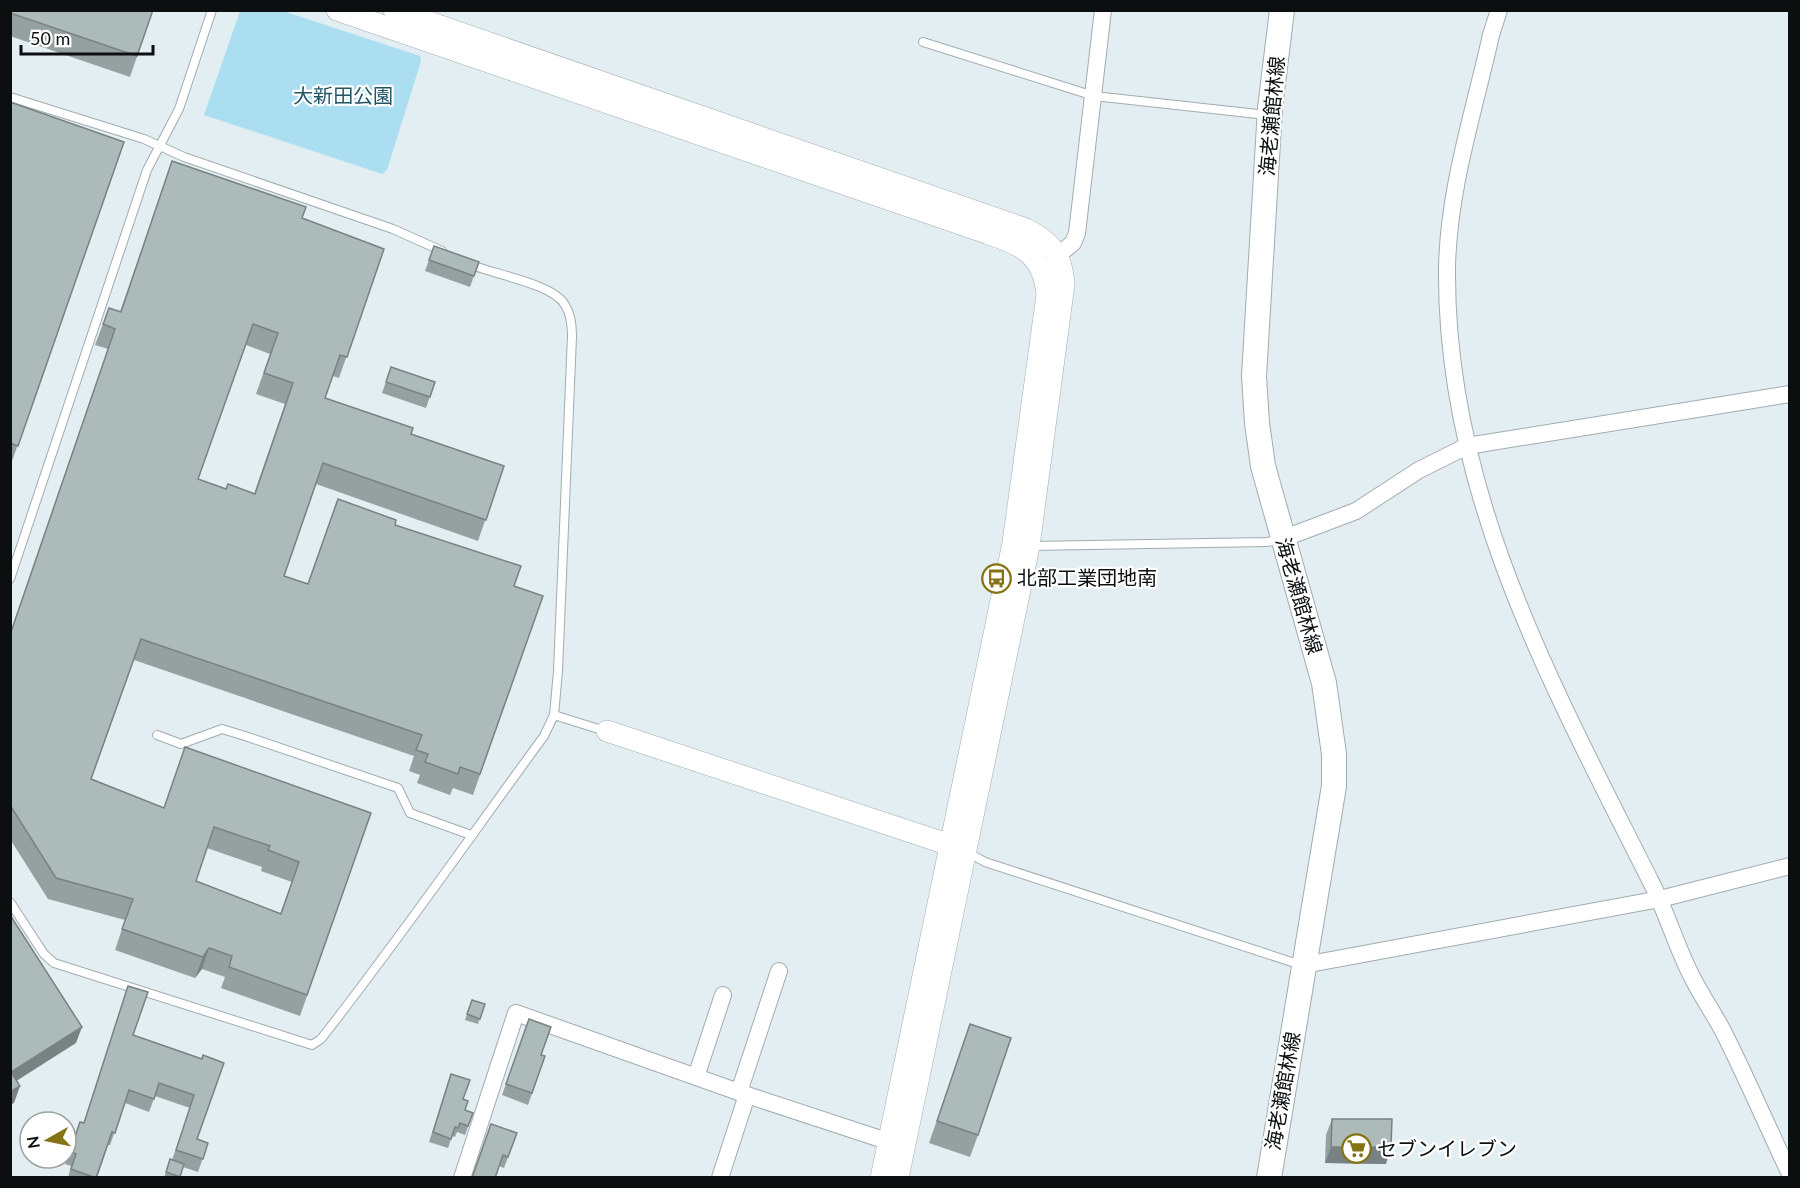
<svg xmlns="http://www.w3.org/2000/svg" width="1800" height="1188" font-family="Lato,'Noto Sans JP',sans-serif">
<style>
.park{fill:#aadef0}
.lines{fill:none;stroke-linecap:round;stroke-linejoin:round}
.service-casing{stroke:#a1acb0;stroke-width:10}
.minor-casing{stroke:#a1acb0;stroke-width:18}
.tertiary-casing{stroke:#a1acb0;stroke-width:22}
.secondary-casing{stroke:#a1acb0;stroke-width:26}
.service{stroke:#fff;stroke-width:8}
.minor{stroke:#fff;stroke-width:16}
.tertiary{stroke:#fff;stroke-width:21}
.secondary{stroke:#fff;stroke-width:24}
.wall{fill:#95a0a0;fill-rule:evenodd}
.shaded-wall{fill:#798282}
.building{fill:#adbaba;stroke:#798282;stroke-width:1.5;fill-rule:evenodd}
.labels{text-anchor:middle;stroke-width:4.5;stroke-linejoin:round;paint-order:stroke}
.park-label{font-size:20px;fill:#225667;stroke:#fff}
.street-label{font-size:20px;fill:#0b0f10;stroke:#fff}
.poi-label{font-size:20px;fill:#0b0f10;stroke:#fff;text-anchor:start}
</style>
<rect width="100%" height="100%" fill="#e2eef2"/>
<polygon class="park" points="240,11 283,11 420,56 421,61 387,170 382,174 204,115"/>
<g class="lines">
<defs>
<g id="service">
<polyline points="923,42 1094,96 1267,115"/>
<polyline points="10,97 144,139 184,157 393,229 442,251"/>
<polyline points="1031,546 1267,542 1282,539"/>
<polyline points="10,579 147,170 179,109 212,10"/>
<polyline points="554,715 605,731"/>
<polyline points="157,735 181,744 222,729 245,736 398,788 410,813 471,835"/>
<polyline points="967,852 985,862 1301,965"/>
<path d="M10,902L44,954L54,963L312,1045L321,1039C398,941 470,837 544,736L554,715L558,671L572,336C572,326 571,314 565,305C553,283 490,274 467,263"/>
</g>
<g id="minor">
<path d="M1499,10L1491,35C1474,112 1448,190 1447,269C1445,493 1553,687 1651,882C1667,913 1676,946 1692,977C1702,997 1715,1015 1725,1035C1748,1081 1768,1128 1790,1174"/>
<polyline points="1058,255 1073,243 1077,233 1103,10"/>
<polyline points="1282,539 1356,511 1419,470 1467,446 1790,394"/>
<polyline points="1304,965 1660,899 1790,866"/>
<polyline points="696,1077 723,995"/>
<polyline points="739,1092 779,971"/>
<polyline points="462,1178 516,1013 747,1095 899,1145"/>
<polyline points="720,1178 747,1095"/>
</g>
<g id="tertiary">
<path d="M337,10L978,230C1016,244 1043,249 1047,295L1013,543L881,1178"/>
<path d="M394,10L1026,229C1052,242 1062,256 1064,284L1029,546L898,1178"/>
<polyline points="607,731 962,849"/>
</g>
<polyline id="secondary" points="1269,1178 1334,786 1334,754 1324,683 1263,466 1257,423 1254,376 1270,108 1282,10"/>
</defs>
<use href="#service" class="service-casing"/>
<use href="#minor" class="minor-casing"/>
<use href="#tertiary" class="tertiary-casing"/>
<use href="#secondary" class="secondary-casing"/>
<use href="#service" class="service"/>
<use href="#minor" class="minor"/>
<use href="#tertiary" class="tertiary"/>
<use href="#secondary" class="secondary"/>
</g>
<g class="wall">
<polygon points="10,10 153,10 130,77 10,36"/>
<polygon points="10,102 124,142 10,467"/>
<path d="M172,161L302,218L384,249L339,378L333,376L325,398L411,434L504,466L478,541L316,484L284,576L308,584L395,525L514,586L543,596L473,795L453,788L450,795L417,783L420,775L409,771L414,756L134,660L91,779L164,808L371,813L300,1016L221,988L225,977L202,969L195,978L115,950L125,920L48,899L10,839V634L108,349L95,345L109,308L120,312ZM246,345L270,354L256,394L285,404L254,494L226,489L198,479ZM207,848L262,867L261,871L292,882L280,914L196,881Z"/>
<polygon points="434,246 479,262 470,287 425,271"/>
<polygon points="391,367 435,382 426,408 382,393"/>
<polygon points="128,986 133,1035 202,1059 197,1139 208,1143 198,1172 183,1167 179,1178 164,1178 170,1159 172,1160 190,1108 155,1096 149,1112 125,1103 110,1145 108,1145 97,1178 68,1178 71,1166 65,1164 80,1122 84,1123"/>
<polygon points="472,1000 485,1004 478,1024 465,1020"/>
<polygon points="529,1019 541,1055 545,1056 528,1105 502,1095"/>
<polygon points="970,1024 978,1135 970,1157 929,1143"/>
<polygon points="448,1083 463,1099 465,1110 473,1113 465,1135 457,1132 455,1137 452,1136 448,1148 429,1142"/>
<polygon points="1332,1119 1386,1164 1325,1163 1326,1135"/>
<polygon points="517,1133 504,1168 499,1166 472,1178"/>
</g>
<g class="shaded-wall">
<polygon points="209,948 202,969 195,978 203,957"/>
<polygon points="82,1027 76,1043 10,1085 11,1072"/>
<polygon points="20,1086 14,1103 10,1105 10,1092"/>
<polygon points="1331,1147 1391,1147 1386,1164 1325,1163"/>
</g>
<g class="building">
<polygon points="10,10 153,10 137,56 10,13"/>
<polygon points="10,102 124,142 18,446 10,443"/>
<path d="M172,161L306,207L302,218L384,249L347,357L340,355L325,398L413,428L411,434L504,466L486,520L323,463L284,576L308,584L338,499L396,520L395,525L521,566L514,586L543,596L480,774L460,767L458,774L425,762L428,754L416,750L422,735L141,639L91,779L164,808L185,747L371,813L307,995L229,967L232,956L209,948L203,957L122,929L133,899L56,878L10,805V635L115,329L103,324L104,322L109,308L121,312ZM253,324L278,333L264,373L293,383L255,494L228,484L226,489L198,479ZM214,827L270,846L268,850L299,862L281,914L196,881Z"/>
<polygon points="434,246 479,262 474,276 429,260"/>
<polygon points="391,367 435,382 430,397 386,382"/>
<polygon points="10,915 82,1027 11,1072 20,1086 10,1092"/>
<polygon points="128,986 148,992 133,1035 202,1059 203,1055 224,1063 197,1139 208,1143 203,1159 176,1150 194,1095 159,1083 154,1099 129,1090 115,1133 112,1132 96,1178 71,1169 76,1154 70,1151 80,1122 84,1123"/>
<polygon points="472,1000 485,1004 480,1019 467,1014"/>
<polygon points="529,1019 551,1027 541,1055 545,1056 532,1093 506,1084"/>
<polygon points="970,1024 1011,1038 978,1135 937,1121"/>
<polygon points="451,1074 470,1080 463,1099 468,1101 465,1110 473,1113 468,1126 460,1123 458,1128 455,1127 451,1139 433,1132"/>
<polygon points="1332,1119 1392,1119 1391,1147 1331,1147"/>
<polygon points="491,1124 517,1133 508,1157 503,1155 495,1178 472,1178"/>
<polygon points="170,1159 184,1164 180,1177 166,1172"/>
</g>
<defs>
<symbol id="bus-ring" viewBox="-11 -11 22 22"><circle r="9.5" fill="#fff" stroke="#857213" stroke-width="1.5"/><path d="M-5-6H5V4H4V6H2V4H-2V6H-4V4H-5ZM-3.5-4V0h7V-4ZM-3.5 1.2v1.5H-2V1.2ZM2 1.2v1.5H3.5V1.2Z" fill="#857213"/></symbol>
<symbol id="supermarket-ring" viewBox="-11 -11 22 22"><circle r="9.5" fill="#fff" stroke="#857213" stroke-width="1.5"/><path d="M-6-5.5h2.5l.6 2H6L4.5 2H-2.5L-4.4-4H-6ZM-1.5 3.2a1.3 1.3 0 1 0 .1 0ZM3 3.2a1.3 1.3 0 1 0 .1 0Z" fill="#857213"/></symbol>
</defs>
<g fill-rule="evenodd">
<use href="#bus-ring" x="980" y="562" width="33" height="33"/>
<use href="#supermarket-ring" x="1340" y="1132" width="33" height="33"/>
</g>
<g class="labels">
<g class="park-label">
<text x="343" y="103">大新田公園</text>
</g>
<g class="street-label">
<text transform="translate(1272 116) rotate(-85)" y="7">海老瀬館林線</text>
<text transform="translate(1299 596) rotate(74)" y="7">海老瀬館林線</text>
<text transform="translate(1283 1091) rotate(-80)" y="7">海老瀬館林線</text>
</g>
<g class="poi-label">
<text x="1017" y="585">北部工業団地南</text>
<text x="1377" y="1156">セブンイレブン</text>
</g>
</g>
<rect width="1800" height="1188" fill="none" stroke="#0b0f10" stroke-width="24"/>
<g transform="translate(48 1140) rotate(261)"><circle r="28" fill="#ffffff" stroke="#9d9f9f" stroke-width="1.5"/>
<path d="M0-4.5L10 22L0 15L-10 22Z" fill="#857213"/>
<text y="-9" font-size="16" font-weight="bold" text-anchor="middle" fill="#0b0f10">N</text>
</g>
<path d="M21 45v9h132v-9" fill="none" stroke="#0b0f10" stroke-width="3"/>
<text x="30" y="45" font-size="18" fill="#0b0f10" stroke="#ffffff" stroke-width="4.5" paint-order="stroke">50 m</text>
</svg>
